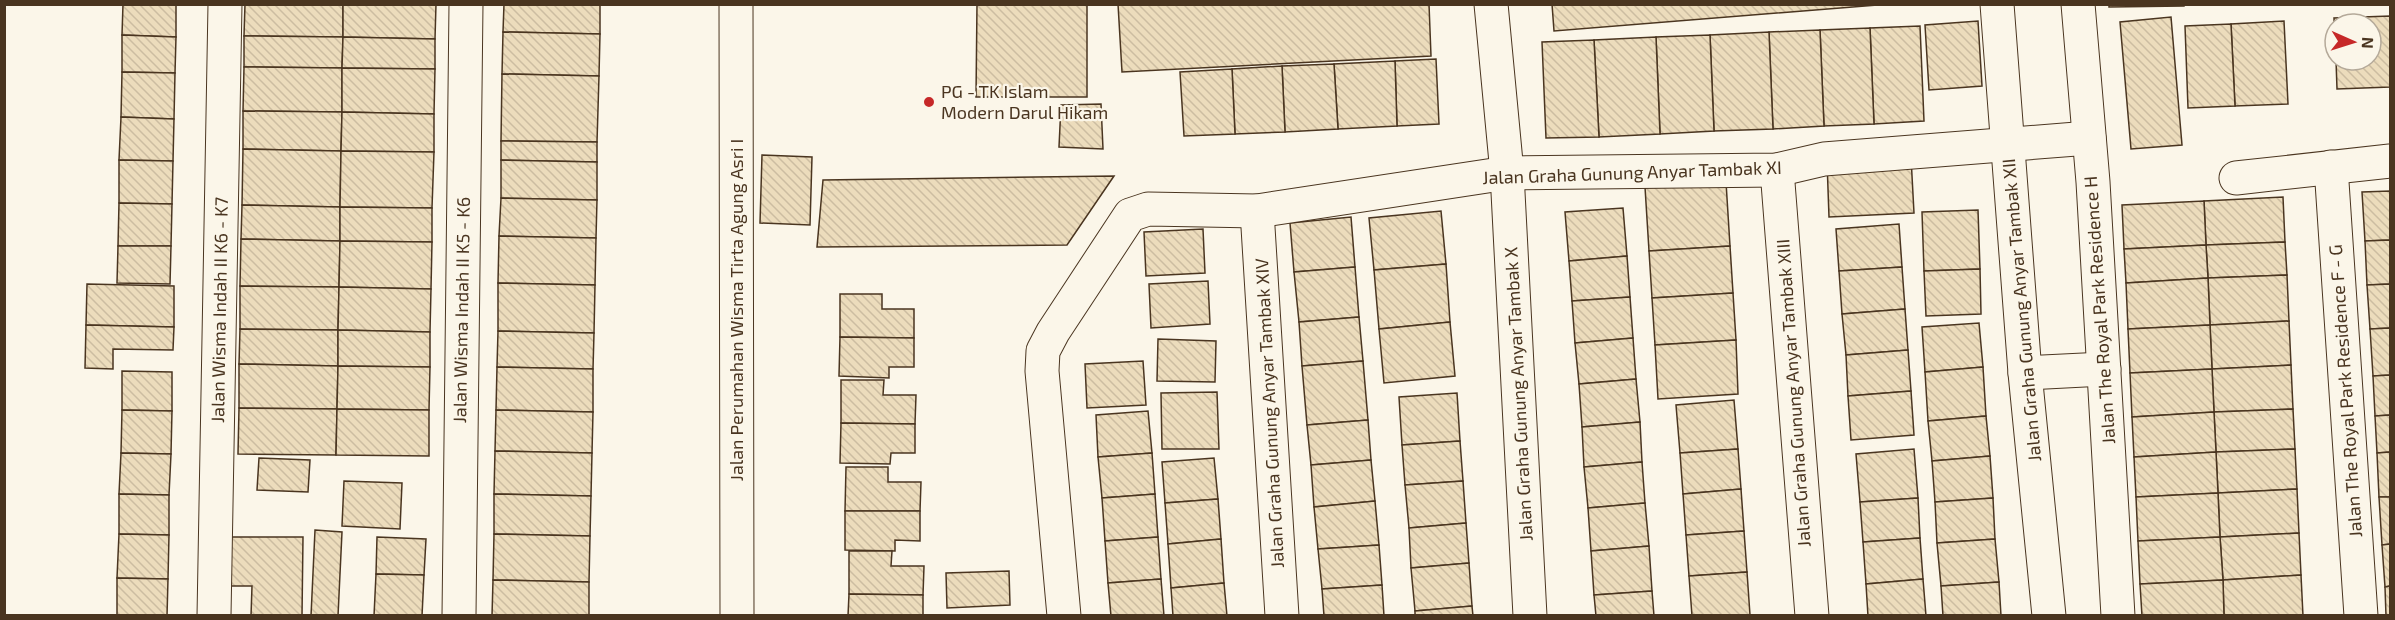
<svg xmlns="http://www.w3.org/2000/svg" width="2395" height="620" font-family="'Exo 2',sans-serif">
<style>
.building{fill:url(#building-back-hatch);stroke:#4a3520;stroke-width:1.5}
.lines{fill:none;stroke-linecap:round;stroke-linejoin:round}
.street-casing{stroke:#4a3520;stroke-width:35}
.street{stroke:#fbf6e9;stroke-width:33}
.poi-dot{fill:#c62828;stroke:#fbf6e9;stroke-width:2}
.labels{text-anchor:middle;stroke-width:4.5;stroke-linejoin:round;paint-order:stroke}
.poi-label{font-size:18px;fill:#4a3520;stroke:#fbf6e9;text-anchor:start}
.street-label{font-size:18px;fill:#4a3520;stroke:#fbf6e9}
</style>
<defs>
<pattern id="building-back-hatch" width="6" height="6" patternUnits="userSpaceOnUse" patternTransform="scale(1.5)"><rect width="6" height="6" fill="#ecdcbc"/><path d="M-1 5l2 2M0 0l6 6M5-1l2 2" fill="none" stroke="#ccbda1"/></pattern>
</defs>
<rect width="100%" height="100%" fill="#fbf6e9"/>
<g class="building">
<polygon points="123,4 176,4 176,37 122,35"/>
<polygon points="245,4 343,4 343,37 244,36"/>
<polygon points="343,4 436,4 435,39 343,37"/>
<polygon points="504,4 600,4 600,34 503,32"/>
<polygon points="977,4 1087,4 1087,97 976,97"/>
<polygon points="1118,4 1429,4 1431,56 1122,72"/>
<polygon points="1552,4 1890,4 1554,31"/>
<polygon points="2109,4 2184,4 2184,6 2109,7"/>
<polygon points="2390,16 2390,87 2337,89 2336,60 2371,60 2371,24 2335,24 2335,47 2334,18"/>
<polygon points="2171,17 2182,145 2131,149 2120,22"/>
<polygon points="1978,21 1982,86 1929,90 1925,25"/>
<polygon points="2284,21 2288,104 2235,106 2231,24"/>
<polygon points="2231,24 2235,106 2188,108 2185,26"/>
<polygon points="1920,26 1924,121 1874,124 1870,28"/>
<polygon points="1870,28 1874,124 1824,126 1820,30"/>
<polygon points="1820,30 1824,126 1773,129 1769,32"/>
<polygon points="503,32 600,34 599,76 502,74"/>
<polygon points="1769,32 1773,129 1714,131 1710,35"/>
<polygon points="122,35 176,37 175,73 122,72"/>
<polygon points="1710,35 1714,131 1660,134 1656,37"/>
<polygon points="244,36 343,37 342,68 244,67"/>
<polygon points="343,37 435,39 435,69 342,68"/>
<polygon points="1656,37 1660,134 1599,137 1594,40"/>
<polygon points="1594,40 1599,137 1546,138 1542,42"/>
<polygon points="1436,59 1439,124 1397,126 1395,61"/>
<polygon points="1395,61 1397,126 1338,129 1334,64"/>
<polygon points="1334,64 1338,129 1285,132 1282,66"/>
<polygon points="1282,66 1285,132 1235,134 1232,69"/>
<polygon points="244,67 342,68 342,112 243,111"/>
<polygon points="342,68 435,69 434,114 342,112"/>
<polygon points="1232,69 1235,134 1184,136 1180,72"/>
<polygon points="122,72 175,73 174,119 121,117"/>
<polygon points="502,74 599,76 597,142 501,141"/>
<polygon points="1101,104 1103,149 1059,147 1061,105"/>
<polygon points="243,111 342,112 341,151 243,149"/>
<polygon points="342,112 434,114 434,152 341,151"/>
<polygon points="121,117 174,119 173,161 119,160"/>
<polygon points="501,141 597,142 597,162 501,160"/>
<polygon points="243,149 341,151 340,207 242,205"/>
<polygon points="341,151 434,152 432,208 340,207"/>
<polygon points="762,155 812,157 810,225 760,223"/>
<polygon points="1911,157 1914,213 1829,217 1827,161"/>
<polygon points="119,160 173,161 172,204 119,203"/>
<polygon points="501,160 597,162 597,200 501,198"/>
<polygon points="1114,176 1067,245 817,247 823,180"/>
<polygon points="1726,182 1730,246 1649,251 1645,187"/>
<polygon points="2390,191 2390,240 2365,241 2362,192"/>
<polygon points="2283,197 2285,242 2206,245 2204,201"/>
<polygon points="501,198 597,200 596,238 499,236"/>
<polygon points="2204,201 2206,245 2124,249 2122,205"/>
<polygon points="119,203 172,204 171,246 118,246"/>
<polygon points="242,205 340,207 340,241 241,239"/>
<polygon points="340,207 432,208 432,242 340,241"/>
<polygon points="1623,208 1627,256 1569,261 1565,212"/>
<polygon points="1978,210 1980,269 1924,271 1922,212"/>
<polygon points="1441,211 1446,264 1374,270 1369,218"/>
<polygon points="1351,217 1355,267 1294,272 1290,223"/>
<polygon points="1899,224 1902,267 1839,271 1836,229"/>
<polygon points="1203,229 1205,273 1146,276 1144,232"/>
<polygon points="499,236 596,238 595,285 498,283"/>
<polygon points="241,239 340,241 339,287 240,286"/>
<polygon points="2390,240 2390,284 2367,285 2365,241"/>
<polygon points="340,241 432,242 431,289 339,287"/>
<polygon points="2285,242 2287,275 2208,278 2206,245"/>
<polygon points="2206,245 2208,278 2126,283 2124,249"/>
<polygon points="118,246 171,246 170,284 117,283"/>
<polygon points="1730,246 1733,293 1652,298 1649,251"/>
<polygon points="1627,256 1630,297 1572,301 1569,261"/>
<polygon points="1446,264 1450,322 1379,329 1374,270"/>
<polygon points="1355,267 1359,317 1299,322 1294,272"/>
<polygon points="1902,267 1905,309 1842,314 1839,271"/>
<polygon points="1980,269 1981,314 1926,316 1924,271"/>
<polygon points="2287,275 2289,321 2210,325 2208,278"/>
<polygon points="2208,278 2210,325 2128,329 2126,283"/>
<polygon points="1208,281 1210,324 1151,328 1149,284"/>
<polygon points="498,283 595,285 594,333 498,331"/>
<polygon points="87,284 174,286 174,327 86,325"/>
<polygon points="2390,284 2390,328 2370,329 2367,285"/>
<polygon points="240,286 339,287 338,330 240,329"/>
<polygon points="339,287 431,289 430,332 338,330"/>
<polygon points="1733,293 1736,340 1655,345 1652,298"/>
<polygon points="840,294 882,294 882,309 914,309 914,338 840,337"/>
<polygon points="1630,297 1633,338 1575,343 1572,301"/>
<polygon points="1905,309 1908,350 1846,355 1842,314"/>
<polygon points="1359,317 1363,361 1302,366 1299,322"/>
<polygon points="2289,321 2291,365 2212,369 2210,325"/>
<polygon points="1450,322 1455,376 1384,383 1379,329"/>
<polygon points="1979,323 1983,367 1925,372 1922,327"/>
<polygon points="86,325 174,327 173,350 113,349 113,369 85,368"/>
<polygon points="2210,325 2212,369 2130,373 2128,329"/>
<polygon points="2390,328 2390,375 2373,376 2370,329"/>
<polygon points="240,329 338,330 338,366 239,364"/>
<polygon points="338,330 430,332 430,367 338,366"/>
<polygon points="498,331 594,333 593,369 497,367"/>
<polygon points="840,337 914,338 914,367 889,367 889,378 839,376"/>
<polygon points="1633,338 1636,379 1579,384 1575,343"/>
<polygon points="1158,339 1216,341 1215,382 1157,381"/>
<polygon points="1736,340 1738,394 1658,399 1655,345"/>
<polygon points="1908,350 1911,391 1848,396 1846,355"/>
<polygon points="1143,361 1146,405 1087,408 1085,364"/>
<polygon points="1363,361 1368,420 1307,425 1302,366"/>
<polygon points="239,364 338,366 337,409 239,408"/>
<polygon points="2291,365 2293,409 2214,412 2212,369"/>
<polygon points="338,366 430,367 429,410 337,409"/>
<polygon points="497,367 593,369 593,412 496,410"/>
<polygon points="1983,367 1986,416 1928,421 1925,372"/>
<polygon points="2212,369 2214,412 2132,417 2130,373"/>
<polygon points="122,371 172,372 172,411 122,410"/>
<polygon points="2390,375 2390,415 2375,416 2373,376"/>
<polygon points="1636,379 1640,422 1582,427 1579,384"/>
<polygon points="841,380 884,380 883,395 916,395 915,424 841,423"/>
<polygon points="1911,391 1914,435 1851,440 1848,396"/>
<polygon points="1217,392 1219,449 1162,449 1161,393"/>
<polygon points="1457,393 1460,441 1402,445 1399,397"/>
<polygon points="1734,400 1738,449 1680,453 1676,405"/>
<polygon points="239,408 337,409 336,455 238,454"/>
<polygon points="337,409 429,410 429,456 336,455"/>
<polygon points="2293,409 2295,449 2216,452 2214,412"/>
<polygon points="122,410 172,411 171,454 121,453"/>
<polygon points="496,410 593,412 592,453 495,451"/>
<polygon points="1148,411 1152,453 1098,457 1096,415"/>
<polygon points="2214,412 2216,452 2134,457 2132,417"/>
<polygon points="2390,415 2390,452 2377,453 2375,416"/>
<polygon points="1986,416 1990,456 1932,461 1928,421"/>
<polygon points="1368,420 1371,460 1311,465 1307,425"/>
<polygon points="1640,422 1642,462 1584,467 1582,427"/>
<polygon points="841,423 915,424 915,453 891,453 890,464 840,463"/>
<polygon points="1460,441 1463,481 1405,485 1402,445"/>
<polygon points="1738,449 1741,489 1683,494 1680,453"/>
<polygon points="1914,449 1918,498 1860,502 1856,454"/>
<polygon points="2295,449 2297,489 2218,493 2216,452"/>
<polygon points="495,451 592,453 591,496 494,494"/>
<polygon points="2216,452 2218,493 2136,497 2134,457"/>
<polygon points="2390,452 2390,497 2379,497 2377,453"/>
<polygon points="121,453 171,454 169,495 119,494"/>
<polygon points="1152,453 1155,494 1102,498 1098,457"/>
<polygon points="1990,456 1993,498 1935,502 1932,461"/>
<polygon points="259,458 310,460 308,492 257,490"/>
<polygon points="1214,458 1218,499 1165,503 1162,462"/>
<polygon points="1371,460 1375,501 1314,507 1311,465"/>
<polygon points="1642,462 1645,503 1588,508 1584,467"/>
<polygon points="846,467 888,467 888,482 921,482 920,511 845,511"/>
<polygon points="344,481 402,483 400,529 342,526"/>
<polygon points="1463,481 1466,523 1409,528 1405,485"/>
<polygon points="1741,489 1744,531 1686,535 1683,494"/>
<polygon points="2297,489 2299,533 2220,537 2218,493"/>
<polygon points="2218,493 2220,537 2138,541 2136,497"/>
<polygon points="119,494 169,495 169,535 119,534"/>
<polygon points="494,494 591,496 590,536 494,534"/>
<polygon points="1155,494 1158,537 1105,541 1102,498"/>
<polygon points="2379,497 2390,497 2390,544 2382,545"/>
<polygon points="1918,498 1920,538 1863,542 1860,502"/>
<polygon points="1993,498 1995,539 1937,543 1935,502"/>
<polygon points="1218,499 1221,539 1168,544 1165,503"/>
<polygon points="1375,501 1379,545 1318,549 1314,507"/>
<polygon points="1645,503 1649,546 1591,551 1588,508"/>
<polygon points="845,511 920,511 920,541 895,540 895,551 845,550"/>
<polygon points="1466,523 1469,563 1411,568 1409,528"/>
<polygon points="315,530 342,532 338,616 311,616"/>
<polygon points="1744,531 1747,572 1689,576 1686,535"/>
<polygon points="2299,533 2301,575 2223,580 2220,537"/>
<polygon points="119,534 169,535 168,579 117,578"/>
<polygon points="494,534 590,536 589,582 493,580"/>
<polygon points="231,537 303,537 302,616 251,616 252,586 230,586"/>
<polygon points="377,537 426,539 424,575 376,574"/>
<polygon points="1158,537 1161,579 1108,583 1105,541"/>
<polygon points="2220,537 2223,580 2140,584 2138,541"/>
<polygon points="1920,538 1923,579 1866,584 1863,542"/>
<polygon points="1221,539 1224,583 1171,588 1168,544"/>
<polygon points="1995,539 1999,582 1941,586 1937,543"/>
<polygon points="2390,544 2390,586 2385,587 2382,545"/>
<polygon points="1379,545 1382,585 1322,589 1318,549"/>
<polygon points="1649,546 1652,591 1594,595 1591,551"/>
<polygon points="849,551 892,551 891,566 924,566 923,595 849,594"/>
<polygon points="1469,563 1472,606 1415,611 1411,568"/>
<polygon points="1009,571 1010,605 947,608 946,573"/>
<polygon points="1747,572 1750,615 1692,616 1689,576"/>
<polygon points="376,574 424,575 422,616 374,616"/>
<polygon points="2301,575 2303,616 2224,616 2223,580"/>
<polygon points="117,578 168,579 167,616 117,616"/>
<polygon points="1161,579 1164,616 1111,616 1108,583"/>
<polygon points="1923,579 1926,616 1868,616 1866,584"/>
<polygon points="493,580 589,582 589,616 492,616"/>
<polygon points="2223,580 2224,616 2142,616 2140,584"/>
<polygon points="1999,582 2001,616 1943,616 1941,586"/>
<polygon points="1224,583 1227,616 1173,616 1171,588"/>
<polygon points="1382,585 1384,616 1324,616 1322,589"/>
<polygon points="2390,586 2390,616 2386,616 2385,587"/>
<polygon points="1652,591 1654,616 1596,616 1594,595"/>
<polygon points="849,594 923,595 923,616 848,616"/>
<polygon points="1472,606 1473,616 1415,616 1415,611"/>
</g>
<g class="lines">
<defs>
<g id="street">
<polyline points="736,4 737,616"/>
<polyline points="1491,4 1507,173 1530,616"/>
<polyline points="1997,4 2025,373 2049,616"/>
<polyline points="2078,4 2093,182 2118,616"/>
<polyline points="2331,167 2361,616"/>
<polyline points="1777,170 1812,616"/>
<polyline points="2236,178 2390,161"/>
<polyline points="1257,211 1282,616"/>
<polyline points="2025,373 2104,369"/>
<polyline points="214,616 225,4"/>
<polyline points="459,616 466,4"/>
<polyline points="1064,616 1042,371 1043,351 1053,332 1130,215 1148,209 1257,211 1507,173 1777,170 1824,159 2089,138"/>
</g>
</defs>
<use href="#street" class="street-casing"/>
<use href="#street" class="street"/>
</g>
<circle class="poi-dot" cx="929" cy="102" r="6"/>
<g class="labels">
<g class="poi-label">
<text x="941" y="98">PG - TK Islam<tspan x="941" dy="21">Modern Darul Hikam</tspan></text>
</g>
<g class="street-label">
<text transform="translate(1632 173) rotate(-2)" y="6">Jalan Graha Gunung Anyar Tambak XI</text>
<text transform="translate(220 310) rotate(-89)" y="6">Jalan Wisma Indah II K6 - K7</text>
<text transform="translate(462 310) rotate(-89)" y="6">Jalan Wisma Indah II K5 - K6</text>
<text transform="translate(737 310) rotate(-90)" y="6">Jalan Perumahan Wisma Tirta Agung Asri I</text>
<text transform="translate(2022 310) rotate(-95)" y="6">Jalan Graha Gunung Anyar Tambak XII</text>
<text transform="translate(2100 310) rotate(-94)" y="6">Jalan The Royal Park Residence H</text>
<text transform="translate(2346 391) rotate(-94)" y="6">Jalan The Royal Park Residence F - G</text>
<text transform="translate(1794 393) rotate(-94)" y="6">Jalan Graha Gunung Anyar Tambak XIII</text>
<text transform="translate(1519 394) rotate(-93)" y="6">Jalan Graha Gunung Anyar Tambak X</text>
<text transform="translate(1270 413) rotate(-93)" y="6">Jalan Graha Gunung Anyar Tambak XIV</text>
</g>
</g>
<rect width="2395" height="620" fill="none" stroke="#4a3520" stroke-width="12"/>
<g transform="translate(2353 42) rotate(93)"><circle r="28" fill="#fbf6e9" stroke="#b4a999" stroke-width="1.5"/>
<path d="M0-4.5L10 22L0 15L-10 22Z" fill="#c62828"/>
<text y="-9" font-size="16" font-weight="bold" text-anchor="middle" fill="#4a3520">N</text>
</g>
</svg>
